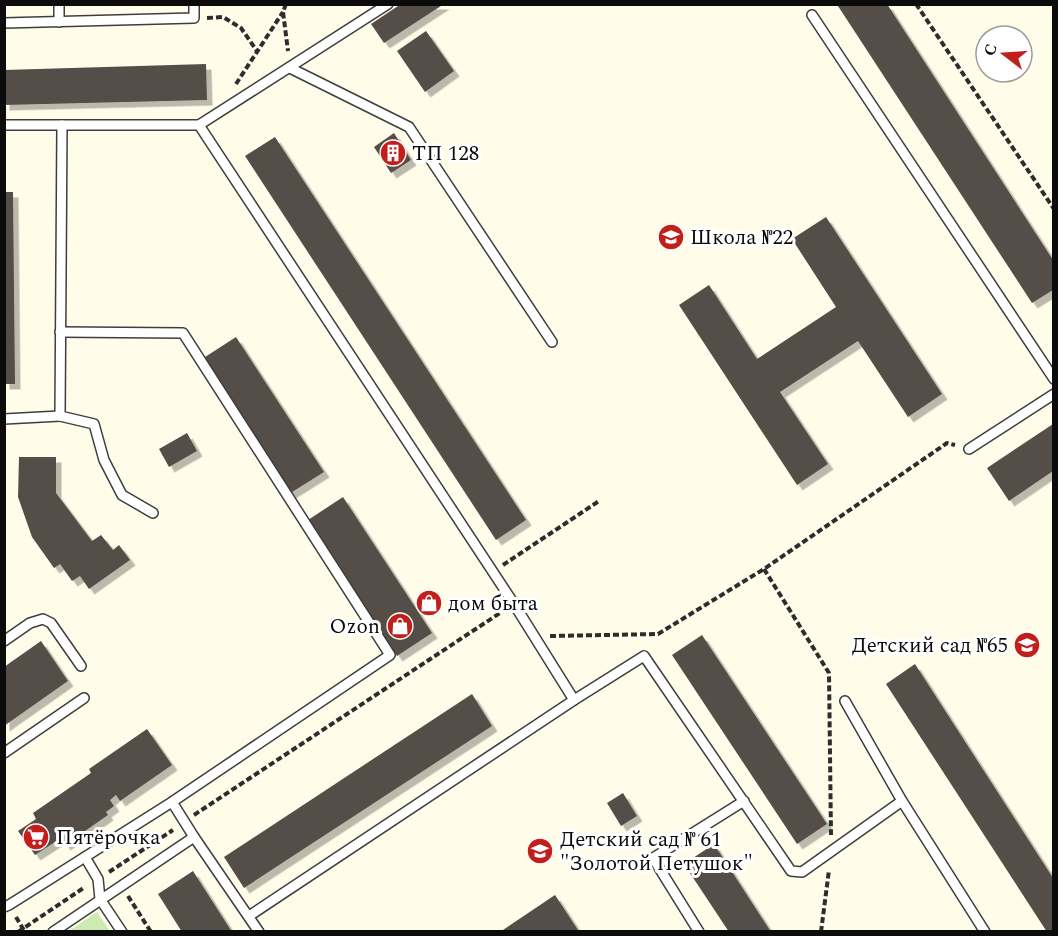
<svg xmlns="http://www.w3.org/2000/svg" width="1058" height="936" font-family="Spectral,serif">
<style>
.green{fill:#ccebb2}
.building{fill:#554d47;filter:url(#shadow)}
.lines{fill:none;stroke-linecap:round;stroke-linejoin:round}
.lane-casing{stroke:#3e3e3e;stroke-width:12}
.path{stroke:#2d2d2d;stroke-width:4;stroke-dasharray:6 3;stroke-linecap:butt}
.lane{stroke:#fff;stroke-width:9}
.labels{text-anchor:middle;stroke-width:6;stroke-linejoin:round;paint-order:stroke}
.poi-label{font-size:21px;fill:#0b0b0b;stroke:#fff;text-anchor:start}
</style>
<defs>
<filter id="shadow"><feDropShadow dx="5.5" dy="5.5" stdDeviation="0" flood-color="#0004"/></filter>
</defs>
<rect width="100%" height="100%" fill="#fffcea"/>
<polygon class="green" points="97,912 110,931 69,931"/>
<g class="building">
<polygon points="401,4 444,4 384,43 371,24"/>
<polygon points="840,4 887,4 1053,260 1053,290 1032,303 838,6"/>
<polygon points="426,31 454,71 425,92 397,51"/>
<polygon points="206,64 207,100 4,105 4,70"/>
<polygon points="394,133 411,160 391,173 374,147"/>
<polygon points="275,137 526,520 496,540 245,156"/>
<polygon points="4,192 13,192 15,384 4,384"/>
<polygon points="826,217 942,394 908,417 858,341 780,392 828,464 797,485 679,305 709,285 757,359 836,307 792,239"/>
<polygon points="236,337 324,472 289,494 202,359"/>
<polygon points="1053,424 1053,471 1009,501 987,468"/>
<polygon points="187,433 197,451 169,467 159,449"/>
<polygon points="19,457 56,457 56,493 92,541 101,535 113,550 119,545 130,560 89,589 80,576 72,581 60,564 54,568 32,537 18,497"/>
<polygon points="343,497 432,633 397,656 308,520"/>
<polygon points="702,635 827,824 797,844 672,655"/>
<polygon points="41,641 68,681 4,726 4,667"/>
<polygon points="915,664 1053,878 1053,932 1047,932 886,684"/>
<polygon points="472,694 492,726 244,888 224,857"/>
<polygon points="147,729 172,765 120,801 116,795 110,800 114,806 106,812 108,815 65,845 61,838 35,855 18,831 36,819 33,813 91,773 89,769"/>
<polygon points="623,793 637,816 621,826 607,803"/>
<polygon points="714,844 771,932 729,932 684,864"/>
<polygon points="193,871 232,932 182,932 158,894"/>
<polygon points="555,895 578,930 576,932 500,932"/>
</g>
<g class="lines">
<defs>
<g id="lane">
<polyline points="59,4 59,22"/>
<polyline points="812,15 1054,379"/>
<polyline points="4,23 194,18 194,4"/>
<polyline points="290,68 409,127 552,342"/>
<polyline points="4,125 199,125 514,604 574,700"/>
<polyline points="62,125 60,416 94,424 104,460 122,495 153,513"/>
<polyline points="199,125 388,4"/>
<polyline points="4,419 60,416"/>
<polyline points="969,449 1054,394"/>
<polyline points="4,641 30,623 43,619 51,623 81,666"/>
<polyline points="845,701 902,801 985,932"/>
<polyline points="4,753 84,698"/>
<polyline points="172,802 194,837 259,932"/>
<polyline points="85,857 98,879 100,899 122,932"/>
<polyline points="4,907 9,905 172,802 390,655 183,333 60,332"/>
<polyline points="249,916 574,700 644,656 791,871 802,872 902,801"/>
<polyline points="53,932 194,837"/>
<polyline points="699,932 653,858 744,801"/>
</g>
</defs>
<use href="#lane" class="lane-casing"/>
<g class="path">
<polyline points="286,4 283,12 288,51"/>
<polyline points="916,4 1054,209"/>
<polyline points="207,18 223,17 241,28 257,51"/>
<polyline points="236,84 283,12"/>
<polyline points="503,565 599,501"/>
<polyline points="764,569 829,673 831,835"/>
<polyline points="550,636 658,634 764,569 947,443 955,445"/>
<polyline points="194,815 503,611"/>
<polyline points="109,872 173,830"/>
<polyline points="128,896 151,932"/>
<polyline points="16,917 25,932"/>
<polyline points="18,932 85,887"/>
<polyline points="821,932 829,870"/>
</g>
<use href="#lane" class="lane"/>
</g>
<defs>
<symbol id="building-disc" viewBox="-11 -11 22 22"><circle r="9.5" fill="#c31e1c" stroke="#fff"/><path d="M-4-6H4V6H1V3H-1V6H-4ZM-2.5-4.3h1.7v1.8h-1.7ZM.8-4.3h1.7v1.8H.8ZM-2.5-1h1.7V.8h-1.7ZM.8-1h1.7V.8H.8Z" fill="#fff"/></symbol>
<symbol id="school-disc" viewBox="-11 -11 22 22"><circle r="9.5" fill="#c31e1c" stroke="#fff"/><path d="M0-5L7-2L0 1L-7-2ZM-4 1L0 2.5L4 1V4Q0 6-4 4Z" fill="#fff"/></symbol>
<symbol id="shop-disc" viewBox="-11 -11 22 22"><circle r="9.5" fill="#c31e1c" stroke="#fff"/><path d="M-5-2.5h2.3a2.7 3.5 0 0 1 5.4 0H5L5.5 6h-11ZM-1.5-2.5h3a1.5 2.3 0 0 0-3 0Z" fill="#fff"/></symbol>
<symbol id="supermarket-disc" viewBox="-11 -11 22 22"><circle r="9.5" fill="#c31e1c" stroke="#fff"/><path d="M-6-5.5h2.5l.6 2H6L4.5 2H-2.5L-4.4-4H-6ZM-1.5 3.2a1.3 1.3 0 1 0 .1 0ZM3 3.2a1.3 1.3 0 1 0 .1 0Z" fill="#fff"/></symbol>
</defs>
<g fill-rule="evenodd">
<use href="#building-disc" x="378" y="138" width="30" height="30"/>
<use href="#school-disc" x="656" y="222" width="30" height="30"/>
<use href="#shop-disc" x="414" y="588" width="30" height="30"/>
<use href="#shop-disc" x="385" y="611" width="30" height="30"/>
<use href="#school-disc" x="1012" y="630" width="30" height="30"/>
<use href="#supermarket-disc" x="21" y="822" width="30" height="30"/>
<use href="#school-disc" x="525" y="836" width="30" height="30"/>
</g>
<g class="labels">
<g class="poi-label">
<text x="412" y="160">ТП 128</text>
<text x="690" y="244">Школа №22</text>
<text x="448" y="610">дом быта</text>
<text x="380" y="633" text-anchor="end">Ozon</text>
<text x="1008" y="652" text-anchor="end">Детский сад №65</text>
<text x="56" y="844">Пятёрочка</text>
<text x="560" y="846">Детский сад № 61<tspan x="560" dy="24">"Золотой Петушок"</tspan></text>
</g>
</g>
<rect width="1058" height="936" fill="none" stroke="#0b0b0b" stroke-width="12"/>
<g transform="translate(1004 54) rotate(287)"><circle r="28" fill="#ffffff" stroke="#9d9d9d" stroke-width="1.5"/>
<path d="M0-4.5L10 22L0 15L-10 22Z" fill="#c31e1c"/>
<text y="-9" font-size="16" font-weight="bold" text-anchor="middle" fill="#0b0b0b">С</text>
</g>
</svg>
